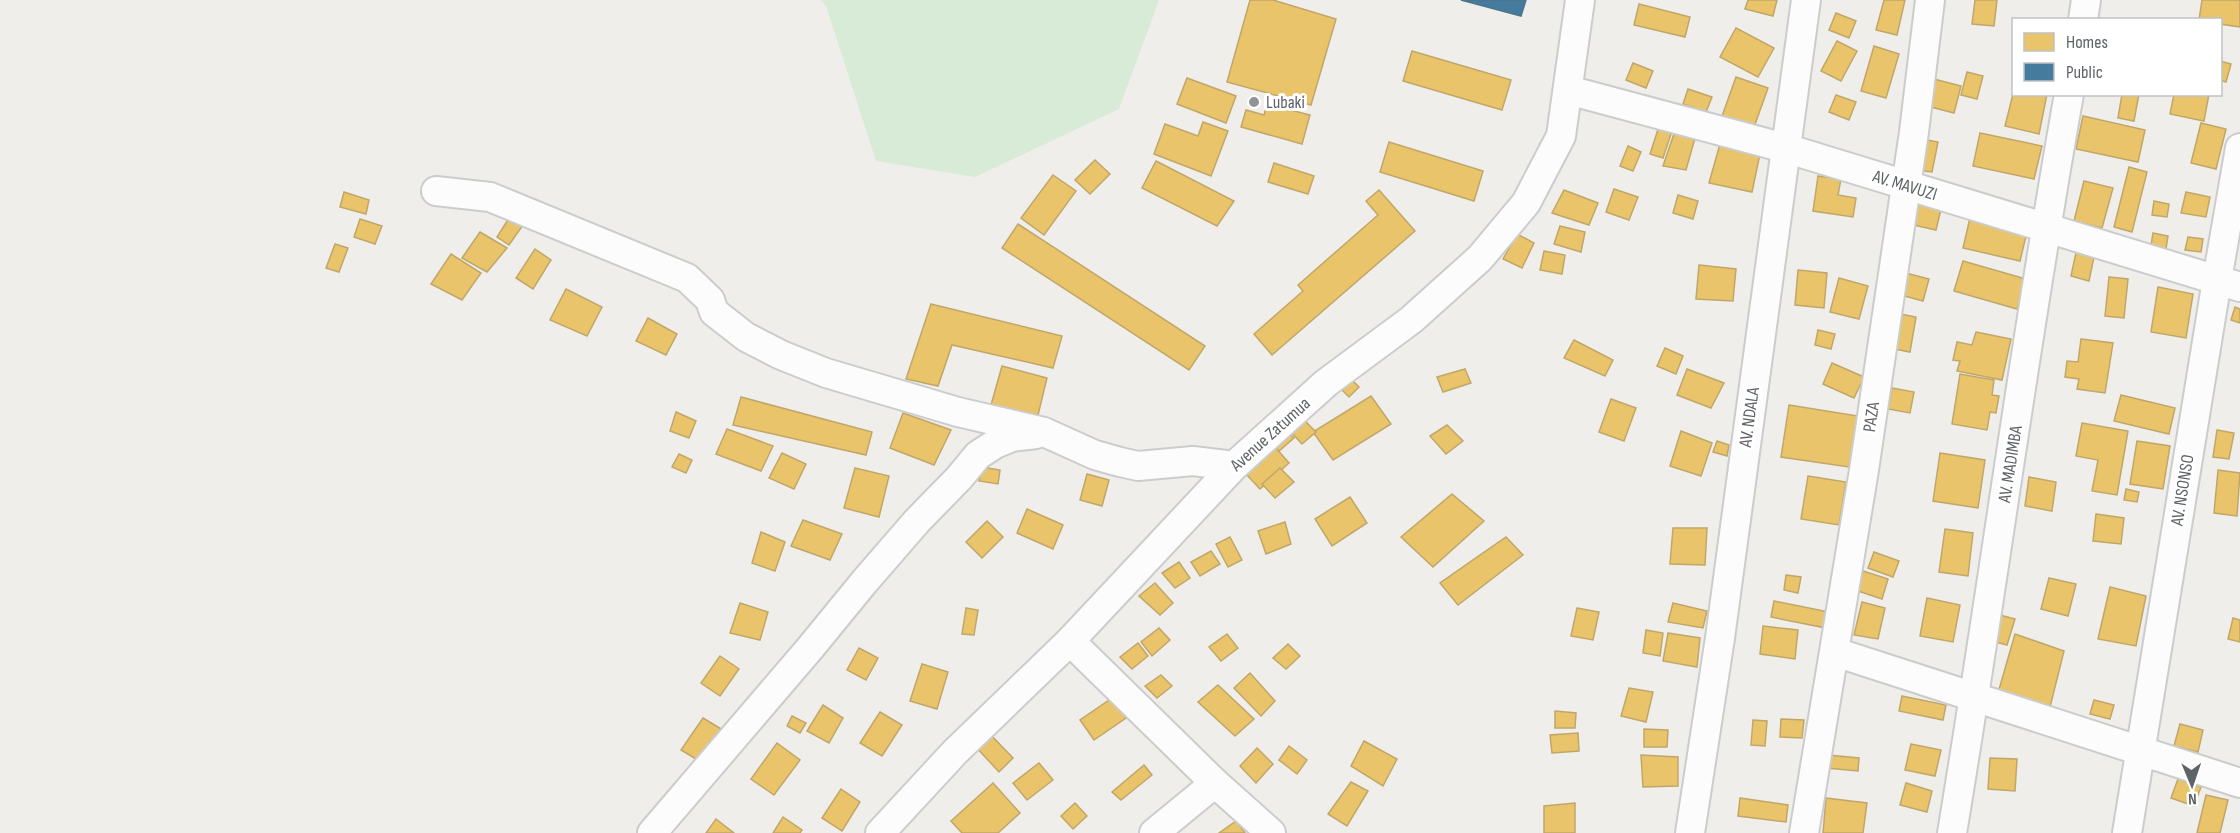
<svg xmlns="http://www.w3.org/2000/svg" width="2240" height="833" font-family="'Sofia Sans Condensed',sans-serif">
<style>
.green{fill:#d8ebd6}
.homes{fill:#e9c46a;stroke:#c0a769;stroke-width:1.5}
.public{fill:#457b9d;stroke:#4d748d;stroke-width:1.5}
.lines{fill:none;stroke-linecap:round;stroke-linejoin:round}
.minor-casing{stroke:#cbcccc;stroke-width:32}
.minor{stroke:#fdfcfc;stroke-width:28}
.poi-dot{fill:#919496;stroke:#fff;stroke-width:2}
.labels{text-anchor:middle;stroke-width:6;stroke-linejoin:round;paint-order:stroke}
.poi-label{font-size:18px;fill:#5f6368;stroke:#fff;text-anchor:start}
.street-label{font-size:18px;fill:#5f6368;stroke:#fff}
</style>
<rect width="100%" height="100%" fill="#efeeea"/>
<polygon class="green" points="821,0 1159,0 1119,109 975,177 876,161 826,6"/>
<g class="homes">
<polygon points="1250,0 1273,0 1336,19 1311,105 1227,82"/>
<polygon points="1748,0 1777,0 1773,16 1745,9"/>
<polygon points="1884,0 1905,0 1897,35 1876,30"/>
<polygon points="1975,0 1997,0 1994,26 1972,24"/>
<polygon points="2202,0 2240,0 2240,27 2220,24 2220,20 2199,20"/>
<polygon points="1639,4 1690,17 1685,37 1634,25"/>
<polygon points="1836,13 1856,21 1849,38 1829,30"/>
<polygon points="1736,28 1774,48 1758,77 1720,57"/>
<polygon points="1837,41 1857,51 1841,81 1821,71"/>
<polygon points="1874,46 1899,54 1886,98 1861,91"/>
<polygon points="1412,51 1511,80 1502,110 1403,81"/>
<polygon points="2220,61 2231,64 2226,82 2220,80"/>
<polygon points="1633,63 1653,71 1646,88 1626,80"/>
<polygon points="1967,72 1983,76 1977,99 1961,95"/>
<polygon points="1736,77 1768,88 1753,130 1721,119"/>
<polygon points="1187,78 1236,96 1226,123 1177,104"/>
<polygon points="1930,78 1961,86 1954,113 1923,105"/>
<polygon points="1688,89 1712,97 1706,112 1683,104"/>
<polygon points="2014,90 2014,94 2047,94 2039,134 2005,126"/>
<polygon points="2122,94 2139,94 2134,121 2118,118"/>
<polygon points="2174,94 2209,94 2204,121 2170,114"/>
<polygon points="1836,95 1856,102 1849,120 1829,112"/>
<polygon points="1267,104 1310,115 1302,144 1241,127 1246,110 1264,115"/>
<polygon points="2083,116 2145,130 2138,162 2076,149"/>
<polygon points="1661,120 1674,125 1663,158 1650,154"/>
<polygon points="1203,122 1228,131 1211,176 1154,154 1165,124 1198,136"/>
<polygon points="2201,123 2226,129 2216,169 2191,163"/>
<polygon points="1677,125 1697,131 1686,170 1663,166"/>
<polygon points="1980,133 2042,146 2034,179 1973,166"/>
<polygon points="1722,137 1761,149 1752,192 1709,183"/>
<polygon points="1922,139 1938,142 1932,172 1916,170"/>
<polygon points="1389,142 1483,171 1474,201 1380,172"/>
<polygon points="1628,146 1641,152 1633,171 1620,166"/>
<polygon points="1095,160 1110,174 1090,194 1075,180"/>
<polygon points="1156,161 1234,201 1217,226 1142,188"/>
<polygon points="1274,163 1314,176 1308,194 1268,182"/>
<polygon points="2129,167 2147,172 2132,232 2114,227"/>
<polygon points="1053,175 1076,191 1044,235 1021,218"/>
<polygon points="1818,176 1841,179 1838,195 1856,198 1853,217 1813,211"/>
<polygon points="2084,181 2113,188 2102,228 2074,221"/>
<polygon points="1614,189 1638,197 1629,220 1606,212"/>
<polygon points="1379,190 1415,231 1272,355 1254,334 1303,291 1298,285 1378,215 1366,201"/>
<polygon points="1564,190 1598,203 1589,225 1552,213"/>
<polygon points="344,192 369,200 366,214 340,207"/>
<polygon points="2186,192 2210,197 2206,217 2181,213"/>
<polygon points="1678,195 1698,201 1693,219 1673,213"/>
<polygon points="2154,201 2169,204 2167,217 2152,215"/>
<polygon points="1914,202 1941,209 1936,230 1909,224"/>
<polygon points="509,218 523,225 509,245 497,237"/>
<polygon points="1970,218 2027,232 2020,261 1963,248"/>
<polygon points="360,219 382,226 375,244 354,237"/>
<polygon points="1018,224 1205,346 1189,370 1002,248"/>
<polygon points="1560,226 1585,232 1581,252 1554,244"/>
<polygon points="480,232 507,248 487,272 462,258"/>
<polygon points="2153,233 2168,236 2166,249 2151,246"/>
<polygon points="1517,234 1534,243 1522,268 1503,259"/>
<polygon points="2188,237 2203,239 2201,252 2185,250"/>
<polygon points="335,244 348,248 339,272 326,268"/>
<polygon points="2077,248 2095,252 2089,281 2071,276"/>
<polygon points="535,249 551,260 533,289 516,278"/>
<polygon points="1544,251 1565,255 1562,274 1540,270"/>
<polygon points="451,254 481,273 462,300 431,284"/>
<polygon points="1963,261 2026,279 2017,309 1954,291"/>
<polygon points="1699,265 1736,269 1733,301 1696,299"/>
<polygon points="1798,270 1827,273 1824,308 1795,305"/>
<polygon points="1902,272 1929,279 1923,301 1897,294"/>
<polygon points="2109,277 2128,279 2124,318 2105,316"/>
<polygon points="1839,278 1868,286 1859,319 1830,312"/>
<polygon points="2158,287 2193,294 2186,338 2151,332"/>
<polygon points="566,289 602,307 587,336 550,320"/>
<polygon points="931,304 1062,336 1053,368 952,345 938,386 906,379"/>
<polygon points="2235,307 2240,309 2240,323 2231,320"/>
<polygon points="1895,313 1916,317 1910,352 1889,348"/>
<polygon points="648,318 677,334 666,355 636,341"/>
<polygon points="1818,330 1835,334 1831,349 1815,345"/>
<polygon points="1976,332 2011,339 2002,380 1957,371 1960,361 1953,360 1957,342 1972,345"/>
<polygon points="2081,339 2113,343 2105,393 2077,389 2079,379 2065,377 2067,361 2078,362"/>
<polygon points="1574,340 1613,360 1605,376 1564,358"/>
<polygon points="1665,348 1683,356 1676,374 1657,366"/>
<polygon points="1832,363 1864,377 1854,398 1823,384"/>
<polygon points="1002,366 1047,378 1038,415 991,405"/>
<polygon points="1465,369 1471,383 1443,392 1437,377"/>
<polygon points="1687,369 1724,383 1711,408 1677,395"/>
<polygon points="1960,374 1994,380 1992,395 1999,396 1996,413 1990,412 1987,430 1952,424"/>
<polygon points="1347,375 1359,387 1349,397 1337,385"/>
<polygon points="1892,388 1914,392 1910,413 1888,409"/>
<polygon points="2121,395 2175,408 2169,434 2114,421"/>
<polygon points="1371,396 1391,424 1333,460 1313,432"/>
<polygon points="741,397 872,432 866,455 733,425"/>
<polygon points="1611,399 1636,408 1624,441 1599,432"/>
<polygon points="1789,405 1858,416 1849,467 1781,457"/>
<polygon points="676,412 696,421 689,438 670,431"/>
<polygon points="903,413 951,430 934,465 890,448"/>
<polygon points="1305,421 1316,432 1302,444 1291,432"/>
<polygon points="2082,423 2128,431 2117,495 2092,491 2098,460 2076,456"/>
<polygon points="1447,425 1463,441 1446,454 1430,436"/>
<polygon points="727,429 773,446 761,471 716,454"/>
<polygon points="1284,429 1294,438 1278,452 1269,442"/>
<polygon points="2217,430 2234,433 2229,459 2213,457"/>
<polygon points="1681,431 1712,443 1701,476 1670,466"/>
<polygon points="1717,441 1729,445 1727,456 1713,452"/>
<polygon points="2137,441 2170,446 2163,489 2130,484"/>
<polygon points="1275,447 1289,463 1260,489 1246,474"/>
<polygon points="782,453 806,464 794,489 769,478"/>
<polygon points="1940,453 1985,460 1978,508 1933,501"/>
<polygon points="679,454 692,460 686,473 672,467"/>
<polygon points="982,467 1000,470 998,484 979,481"/>
<polygon points="855,468 889,476 879,517 844,508"/>
<polygon points="1280,468 1294,482 1275,498 1262,484"/>
<polygon points="2218,470 2240,473 2237,516 2214,513"/>
<polygon points="1087,474 1109,480 1102,506 1080,500"/>
<polygon points="1808,476 1846,482 1839,525 1801,519"/>
<polygon points="2029,477 2056,482 2052,511 2025,506"/>
<polygon points="2126,489 2139,492 2137,502 2124,500"/>
<polygon points="1452,494 1484,521 1433,567 1401,537"/>
<polygon points="1350,497 1367,523 1332,546 1315,519"/>
<polygon points="1027,509 1063,525 1053,549 1017,533"/>
<polygon points="2096,514 2124,518 2121,544 2093,541"/>
<polygon points="803,520 842,534 830,560 791,546"/>
<polygon points="987,521 1003,537 982,558 966,542"/>
<polygon points="1285,522 1291,544 1266,554 1258,531"/>
<polygon points="1673,528 1707,528 1705,565 1670,564"/>
<polygon points="1945,529 1973,533 1968,576 1939,572"/>
<polygon points="761,532 785,542 775,571 752,563"/>
<polygon points="1230,537 1242,560 1228,567 1216,544"/>
<polygon points="1506,537 1523,555 1458,605 1440,583"/>
<polygon points="1211,551 1220,564 1200,576 1191,562"/>
<polygon points="1874,552 1899,561 1893,577 1868,568"/>
<polygon points="1179,562 1190,578 1175,588 1162,573"/>
<polygon points="1863,571 1888,579 1882,599 1858,591"/>
<polygon points="1786,575 1801,577 1798,593 1784,590"/>
<polygon points="2049,578 2076,584 2068,616 2041,609"/>
<polygon points="1155,583 1173,603 1160,615 1139,596"/>
<polygon points="2110,587 2146,596 2136,646 2098,639"/>
<polygon points="1927,598 1960,605 1953,642 1920,636"/>
<polygon points="1774,601 1829,612 1826,628 1771,617"/>
<polygon points="1862,602 1885,608 1878,639 1854,635"/>
<polygon points="740,603 768,612 760,640 730,633"/>
<polygon points="1673,603 1707,611 1703,628 1668,622"/>
<polygon points="966,608 978,610 974,635 962,634"/>
<polygon points="1577,608 1599,612 1593,640 1571,636"/>
<polygon points="2000,615 2015,619 2007,645 1992,641"/>
<polygon points="2233,618 2240,620 2240,642 2228,639"/>
<polygon points="1763,626 1798,630 1795,659 1760,654"/>
<polygon points="1159,628 1170,640 1152,656 1141,642"/>
<polygon points="1646,630 1663,633 1660,656 1643,653"/>
<polygon points="1668,633 1700,638 1697,667 1663,661"/>
<polygon points="1227,634 1238,648 1221,661 1209,647"/>
<polygon points="2015,634 2064,651 2050,707 1998,693"/>
<polygon points="1138,643 1148,656 1132,669 1120,657"/>
<polygon points="1288,644 1300,656 1286,669 1273,658"/>
<polygon points="859,648 878,658 866,680 847,670"/>
<polygon points="720,656 739,669 720,696 701,683"/>
<polygon points="922,664 948,672 937,709 910,701"/>
<polygon points="1250,673 1275,701 1261,716 1234,688"/>
<polygon points="1161,675 1172,686 1157,698 1145,686"/>
<polygon points="1218,685 1254,719 1235,736 1198,702"/>
<polygon points="1629,688 1653,692 1646,722 1621,716"/>
<polygon points="1902,696 1946,705 1943,720 1899,711"/>
<polygon points="1112,698 1126,718 1094,740 1080,720"/>
<polygon points="2094,700 2114,705 2110,719 2090,714"/>
<polygon points="823,705 843,718 829,743 807,731"/>
<polygon points="1555,711 1576,713 1575,728 1555,728"/>
<polygon points="880,712 902,725 882,756 860,743"/>
<polygon points="792,716 806,723 800,733 787,726"/>
<polygon points="703,718 723,730 701,762 681,750"/>
<polygon points="1781,719 1804,720 1802,738 1780,737"/>
<polygon points="1753,720 1767,721 1765,746 1751,745"/>
<polygon points="2180,724 2203,730 2198,752 2174,746"/>
<polygon points="1644,729 1668,730 1667,747 1644,747"/>
<polygon points="989,733 1013,758 999,772 975,746"/>
<polygon points="1578,733 1579,751 1552,753 1550,735"/>
<polygon points="1364,741 1397,759 1383,786 1351,766"/>
<polygon points="777,743 800,760 774,795 751,779"/>
<polygon points="1911,744 1941,750 1935,776 1905,770"/>
<polygon points="1289,746 1307,760 1297,774 1279,760"/>
<polygon points="1257,748 1273,764 1256,783 1240,766"/>
<polygon points="1641,755 1678,757 1678,786 1643,787"/>
<polygon points="1828,755 1859,758 1858,771 1826,768"/>
<polygon points="1990,758 2017,759 2015,791 1988,789"/>
<polygon points="1039,763 1053,780 1027,800 1013,783"/>
<polygon points="1144,765 1152,775 1121,800 1112,792"/>
<polygon points="2178,779 2201,787 2194,806 2171,798"/>
<polygon points="1351,782 1368,791 1347,826 1328,814"/>
<polygon points="993,783 1020,813 998,833 962,833 951,821"/>
<polygon points="1906,783 1932,791 1927,812 1900,805"/>
<polygon points="841,789 860,802 842,831 822,818"/>
<polygon points="2206,795 2228,800 2220,833 2197,833"/>
<polygon points="1740,798 1788,805 1786,822 1738,816"/>
<polygon points="1826,798 1867,803 1863,833 1823,833"/>
<polygon points="1075,803 1087,816 1073,829 1061,816"/>
<polygon points="1575,803 1575,833 1544,833 1544,806"/>
<polygon points="783,817 802,830 800,833 773,833"/>
<polygon points="716,819 734,833 706,833"/>
<polygon points="1236,821 1245,833 1219,833"/>
</g>
<polygon class="public" points="1461,0 1526,0 1521,16"/>
<g class="lines">
<defs>
<g id="minor">
<polyline points="2083,20 2086,0"/>
<polyline points="1568,90 1785,148 2240,287"/>
<polyline points="436,191 490,197 687,278 710,300 714,312 746,337 781,355 826,373 958,412 1044,432 1095,455 1120,462 1138,466 1193,461 1234,466"/>
<polyline points="1070,641 1215,783 1271,833"/>
<polyline points="1835,652 2240,783"/>
<polyline points="652,833 811,647 865,581 917,521 959,478 978,455 995,444 1012,437 1036,434"/>
<polyline points="880,833 955,752 1070,641 1234,466 1326,383 1411,320 1480,258 1526,203 1561,136 1580,0"/>
<polyline points="1154,833 1215,783"/>
<polyline points="1690,833 1720,638 1806,0"/>
<polyline points="1804,833 1864,470 1914,132 1930,0"/>
<path d="M1952,833C1993,587 2025,340 2069,94"/>
<polyline points="2127,833 2217,280 2240,148"/>
</g>
</defs>
<use href="#minor" class="minor-casing"/>
<use href="#minor" class="minor"/>
</g>
<circle class="poi-dot" cx="1254" cy="102" r="6"/>
<g class="labels">
<g class="poi-label">
<text x="1266" y="108">Lubaki</text>
</g>
<g class="street-label">
<text transform="translate(1905 185) rotate(17)" y="6">AV. MAVUZI</text>
<text transform="translate(1749 417) rotate(-82)" y="6">AV. NDALA</text>
<text transform="translate(1871 417) rotate(-82)" y="6">PAZA</text>
<text transform="translate(1270 434) rotate(-42)" y="6">Avenue Zatumua</text>
<text transform="translate(2010 464) rotate(-81)" y="6">AV. MADIMBA</text>
<text transform="translate(2182 490) rotate(-81)" y="6">AV. NSONSO</text>
</g>
</g>
<rect x="2012" y="18" width="210" height="78" fill="#ffffff" stroke="#bfc1c3" stroke-width="1.5"/>
<rect x="2024" y="33" width="30" height="18" fill="#e9c46a" stroke="#bfc1c3" stroke-width="1.5"/>
<text x="2066" y="48" font-size="18" fill="#5f6368">Homes</text>
<rect x="2024" y="63" width="30" height="18" fill="#457b9d" stroke="#bfc1c3" stroke-width="1.5"/>
<text x="2066" y="78" font-size="18" fill="#5f6368">Public</text>
<g transform="translate(2192 785) rotate(178)" stroke="#ffffff" stroke-width="4.5" paint-order="stroke">
<path d="M0-4.5L10 22L0 15L-10 22Z" fill="#5f6368"/>
<text y="-9" font-size="16" font-weight="bold" text-anchor="middle" fill="#5f6368">N</text>
</g>
</svg>
